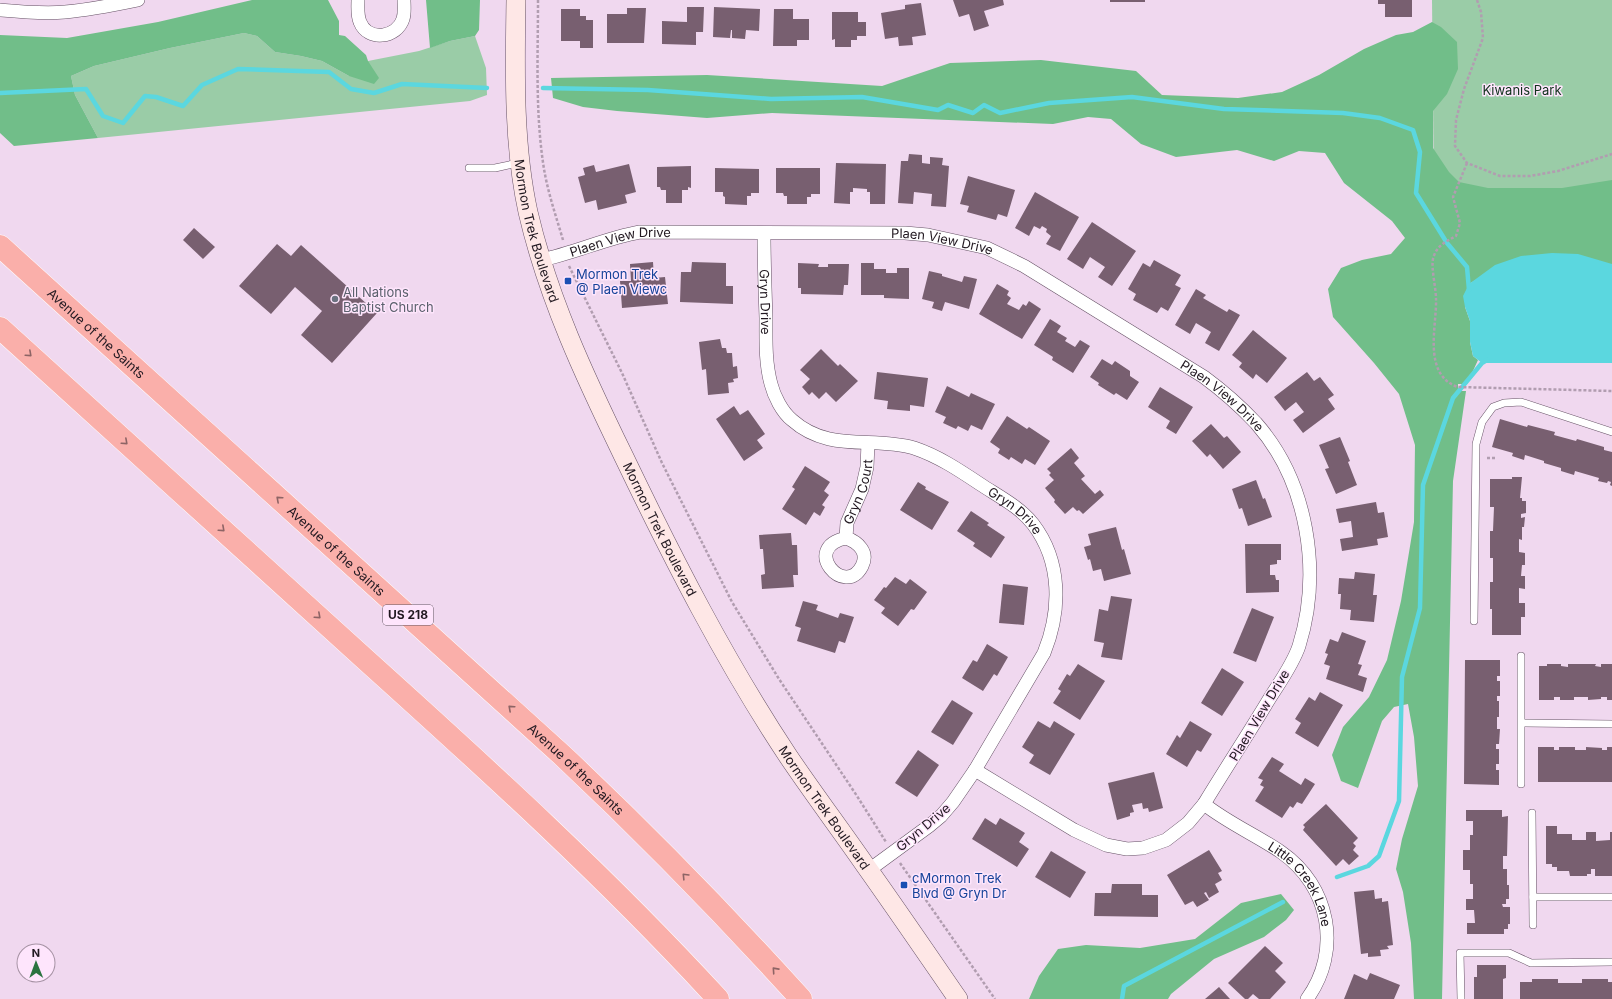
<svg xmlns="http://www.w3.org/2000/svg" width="1612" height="999" font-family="Inter,sans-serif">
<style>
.green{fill:#9acca7}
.forest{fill:#71be89}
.water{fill:#5bd7df}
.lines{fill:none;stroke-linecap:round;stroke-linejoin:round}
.stream{stroke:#5bd7df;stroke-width:4.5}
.building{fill:#785f70}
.lane-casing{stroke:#655165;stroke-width:8}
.street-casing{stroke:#655165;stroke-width:14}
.secondary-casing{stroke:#655165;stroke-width:20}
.highway-casing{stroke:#fff;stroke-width:23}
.path{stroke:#b19db0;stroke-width:2.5;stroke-dasharray:3 2;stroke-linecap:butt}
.lane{stroke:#fff;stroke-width:7}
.street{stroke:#fff;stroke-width:13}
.secondary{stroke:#fee7e6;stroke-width:19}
.highway{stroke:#faafaa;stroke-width:22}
.oneway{stroke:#8e6465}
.transit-dot{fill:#1a4fb4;stroke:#fee5fc;stroke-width:1.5}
.worship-dot{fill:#6b7280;stroke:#fee5fc;stroke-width:1.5}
.labels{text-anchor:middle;stroke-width:3;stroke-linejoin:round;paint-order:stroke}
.shield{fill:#fee5fc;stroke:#635662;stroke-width:1}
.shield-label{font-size:12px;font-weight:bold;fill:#211820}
.park-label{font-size:13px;fill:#0f311b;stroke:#fee5fc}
.street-label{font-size:13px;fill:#211820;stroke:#fee5fc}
.transit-label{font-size:13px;fill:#164399;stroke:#fee5fc;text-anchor:start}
.worship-label{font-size:13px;fill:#5b616d;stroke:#fee5fc;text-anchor:start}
</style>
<rect width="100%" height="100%" fill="#f0d8ef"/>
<g class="green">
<polygon points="1432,0 1612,0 1612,198 1434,200"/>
<polygon points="244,33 257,36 275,52 301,56 322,61 349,76 368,61 419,51 450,41 475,36 486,68 487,95 470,101 98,138 75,95 71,76 94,66 170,48"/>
</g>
<g class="forest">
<polygon points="252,0 328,0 339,21 339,35 345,36 366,55 368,61 379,78 374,84 349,76 322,61 301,56 275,52 257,36 244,33 170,48 94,66 71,76 75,95 98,138 14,146 0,133 0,35 67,38 158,22"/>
<polygon points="426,0 480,0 479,30 475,36 450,41 430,48"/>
<polygon points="1432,22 1441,27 1457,42 1458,69 1447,94 1433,111 1433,148 1449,172 1459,182 1488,188 1562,188 1612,180 1612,264 1479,278 1469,284 1465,307 1470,321 1470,342 1473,356 1478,360 1467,384 1458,384 1458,391 1466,391 1453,481 1442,999 1414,999 1411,943 1403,892 1396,869 1402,839 1418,786 1414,737 1408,704 1394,707 1382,721 1358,788 1341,781 1332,755 1343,727 1369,697 1387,660 1401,601 1414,522 1415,445 1399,394 1374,363 1333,317 1328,289 1341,268 1362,260 1391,254 1405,238 1392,221 1344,183 1325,153 1299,151 1274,161 1237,150 1176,157 1141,144 1111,119 1088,117 1053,124 772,113 707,118 617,111 583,107 553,98 551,78 707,75 882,86 950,63 1041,60 1136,71 1162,95 1238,98 1282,92 1319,75 1364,49 1396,35 1413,32"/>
<polygon points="1281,894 1294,910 1286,920 1264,937 1214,959 1171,994 1168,999 1029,999 1039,976 1058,949 1086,945 1140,948 1195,939 1241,903"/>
</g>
<polygon class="water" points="1552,253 1578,254 1612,264 1612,363 1482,363 1473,356 1470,342 1470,321 1465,307 1463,296 1469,284 1495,265 1521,256"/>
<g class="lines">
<g class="stream">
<polyline points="543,88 648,90 771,99 862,97 938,110 948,105 973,113 984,105 1000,113 1049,103 1132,97 1224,109 1343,113 1380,118 1413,130 1420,152 1416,193 1447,243 1467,267 1469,290"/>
<polyline points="0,93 86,89 103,116 123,123 145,96 156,97 183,106 202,85 238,69 329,72 351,89 374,93 402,84 487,88"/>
<polyline points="1337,877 1368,866 1379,856 1399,801 1402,677 1420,608 1423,485 1453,398 1482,363 1487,360"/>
<polyline points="1122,999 1124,986 1283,902"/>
</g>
</g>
<g class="building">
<polygon points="953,0 1003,0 1004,5 984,11 989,26 974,31 969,14 959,17"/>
<rect x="1110" y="0" width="35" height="2"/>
<polygon points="1378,0 1412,0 1412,17 1385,17 1385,4 1378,4"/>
<polygon points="921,3 926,35 912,37 913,45 899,46 898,37 885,39 881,13 905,9 905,5"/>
<polygon points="687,7 704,7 703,32 696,32 696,45 662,44 662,21 687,22"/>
<polygon points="714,7 760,9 759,31 746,30 745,39 732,38 732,30 731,30 730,38 713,37"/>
<polygon points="627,8 646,8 644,43 607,43 607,14 627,14"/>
<polygon points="561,9 580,9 580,16 586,16 586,20 593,20 593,48 580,48 580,41 561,41"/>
<polygon points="774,9 793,9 793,19 809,19 809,40 797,40 797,46 773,46"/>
<polygon points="832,12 858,12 858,22 866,22 866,36 857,36 857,40 851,40 851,47 835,47 835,39 832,40"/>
<polygon points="909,154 922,155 922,163 930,164 930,157 943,158 942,165 949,166 946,207 931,206 932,194 914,192 913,204 898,203 901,161 908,161"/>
<polygon points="836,163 886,164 885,204 870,204 870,192 867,192 867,189 853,188 853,192 850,192 850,204 834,203"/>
<polygon points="629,164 636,192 625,195 627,203 598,210 596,200 585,203 578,177 585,175 583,168 594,165 596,172"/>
<polygon points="691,166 691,188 688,187 688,190 682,190 682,203 666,203 666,190 661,190 660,187 657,187 657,167"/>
<polygon points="715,168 759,169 759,193 751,193 751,196 747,196 747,205 725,204 725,197 723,196 723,192 715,192"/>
<polygon points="776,168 820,168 820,194 811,194 811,197 807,197 807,204 787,204 787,196 784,196 783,193 776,193"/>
<polygon points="968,176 1015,190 1007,217 998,214 996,220 967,212 969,206 960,204"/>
<polygon points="1035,192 1079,217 1060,251 1046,244 1051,236 1046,232 1047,229 1042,226 1040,229 1034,226 1029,236 1015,228"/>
<polygon points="1092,222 1136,251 1112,286 1098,277 1105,267 1090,257 1083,269 1067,259"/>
<polygon points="194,228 215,247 203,259 183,240"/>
<polygon points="277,244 291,256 301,245 377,313 332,363 301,335 322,311 295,287 271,314 239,286"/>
<polygon points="1154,260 1181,275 1175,285 1181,288 1168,311 1161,307 1157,313 1133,300 1136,294 1128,289 1143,263 1150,267"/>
<polygon points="653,262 654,278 665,277 668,304 622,308 620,281 631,281 630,264"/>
<polygon points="692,262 726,263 726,286 733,286 733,304 680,302 681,272 691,272"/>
<polygon points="798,263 819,264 818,267 828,267 828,264 849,264 848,285 844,285 843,295 801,294 801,288 798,288"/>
<polygon points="861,263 874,263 874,269 886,269 886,273 897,273 897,268 909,268 909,299 884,298 884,295 861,295"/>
<polygon points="929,271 942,274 942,276 962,282 964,276 977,279 969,309 945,302 942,311 932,308 934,302 922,299"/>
<polygon points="997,284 1009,291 1007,295 1011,298 1007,304 1019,310 1023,304 1026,306 1029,301 1041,309 1022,339 979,314"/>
<polygon points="1196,289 1206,295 1203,298 1227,312 1229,309 1240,315 1219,351 1205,343 1211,332 1196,323 1190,334 1175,325"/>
<polygon points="1050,319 1061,326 1057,332 1067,338 1065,341 1075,347 1080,340 1090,346 1073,373 1052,360 1053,357 1034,345"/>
<polygon points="1253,330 1287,358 1267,383 1256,374 1253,379 1239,367 1242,363 1232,355"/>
<polygon points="720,339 722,348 726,348 727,353 732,353 733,367 737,366 738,378 733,379 734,382 728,383 729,393 708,395 706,369 702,370 699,342"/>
<polygon points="821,349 838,366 840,364 858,381 836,402 826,392 819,399 812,392 809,395 802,387 810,379 800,370"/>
<polygon points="1102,359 1112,365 1115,361 1130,371 1130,376 1139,382 1127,400 1116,393 1114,395 1098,385 1099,383 1090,377"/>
<polygon points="877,372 928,378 924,407 910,405 910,411 887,409 888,401 874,399"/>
<polygon points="1307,372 1314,381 1320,377 1334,395 1328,399 1335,409 1303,433 1293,420 1304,412 1296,402 1285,411 1274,397"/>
<polygon points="947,386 969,397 971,393 995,404 982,430 971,425 968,431 958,426 956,429 943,423 946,417 935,412"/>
<polygon points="1160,387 1193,407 1176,434 1166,428 1170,421 1148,407"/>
<polygon points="734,406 740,415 748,410 765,434 757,440 763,448 744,461 716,419"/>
<polygon points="1007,416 1027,429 1029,427 1050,441 1035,465 1025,459 1022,464 1011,457 1009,460 998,453 1000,449 990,442"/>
<polygon points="1500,419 1527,427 1528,425 1555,432 1554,435 1576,441 1577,439 1604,447 1604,450 1612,452 1612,486 1610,485 1611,482 1608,481 1607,483 1598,481 1599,478 1575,471 1574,475 1561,471 1561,468 1544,463 1544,461 1525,455 1524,460 1512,456 1513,453 1492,447"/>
<polygon points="1211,424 1224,438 1227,436 1241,452 1223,469 1210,454 1207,457 1192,441"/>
<polygon points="1340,437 1350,461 1348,462 1357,485 1336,494 1325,469 1329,468 1319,445"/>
<polygon points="1071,448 1079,458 1074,463 1085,476 1081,479 1095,494 1100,490 1104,495 1083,514 1079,510 1077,511 1073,507 1065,514 1054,502 1055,500 1045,488 1054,480 1049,475 1051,473 1047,469"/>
<polygon points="805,466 830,482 824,491 829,495 822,505 825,507 820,516 814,512 806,525 782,509 795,489 792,487"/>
<polygon points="1512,477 1522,477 1520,498 1522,498 1522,501 1526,501 1526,513 1521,514 1521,518 1525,517 1524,527 1522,527 1522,540 1519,539 1519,552 1525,553 1525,565 1522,565 1521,576 1525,576 1525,589 1519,588 1519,603 1525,603 1525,617 1521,617 1521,635 1492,635 1492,609 1490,609 1490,582 1493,582 1493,558 1490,558 1490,531 1493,531 1494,507 1490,507 1490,479 1512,479"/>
<polygon points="1256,480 1263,499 1265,498 1272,517 1248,526 1242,508 1239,509 1232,489"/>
<polygon points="918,482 926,487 925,489 949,502 932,530 900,510"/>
<polygon points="1376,502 1378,513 1384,512 1388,537 1377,539 1378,545 1342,551 1340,539 1353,537 1351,521 1339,523 1336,509"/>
<polygon points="971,511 989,523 987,525 1005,537 991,558 973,546 975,543 957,531"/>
<polygon points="1116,527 1122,550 1124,549 1131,574 1104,581 1101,569 1093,571 1090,559 1088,560 1084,547 1091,545 1088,534"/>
<polygon points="791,533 792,545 797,545 798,575 793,575 794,587 762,589 761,575 765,574 763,549 760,549 759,535"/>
<polygon points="1245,544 1281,544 1281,560 1277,560 1277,564 1270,565 1270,575 1275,575 1276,580 1279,580 1279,592 1246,593"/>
<polygon points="1355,572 1375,574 1373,595 1377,595 1374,622 1350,620 1351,610 1340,609 1341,594 1338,594 1339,578 1354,579"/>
<polygon points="895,577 906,584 910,579 927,592 914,610 911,609 898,626 881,613 885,608 874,600 884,587 886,588"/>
<polygon points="1003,584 1028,587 1024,625 999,623"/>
<polygon points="1111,596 1132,599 1122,660 1101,657 1104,643 1094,641 1099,609 1108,611"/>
<polygon points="803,601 818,605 816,610 838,618 840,613 854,617 845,643 839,641 835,653 797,641 801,628 795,626"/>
<polygon points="1252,608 1274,617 1256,662 1233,653"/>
<polygon points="1342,632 1366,641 1358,664 1362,665 1358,675 1367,678 1363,692 1326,679 1330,666 1324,664 1328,654 1325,653 1330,639 1338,642"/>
<polygon points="987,644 1008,657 997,676 994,674 983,691 962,678 973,660 977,662"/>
<polygon points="1465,660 1500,660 1500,676 1497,676 1497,681 1500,681 1500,696 1497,696 1497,701 1499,701 1499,717 1497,717 1497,729 1500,729 1499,744 1496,744 1496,749 1499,749 1499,764 1496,764 1496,770 1499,770 1499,785 1464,784"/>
<polygon points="1078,664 1105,681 1080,720 1053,703 1061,691 1058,689 1067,674 1070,676"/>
<polygon points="1547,664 1561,664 1561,666 1568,667 1568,664 1596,664 1595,666 1601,667 1601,664 1612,664 1612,700 1607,700 1607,697 1601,697 1601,699 1588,700 1588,697 1574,697 1574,700 1560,700 1560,697 1554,697 1554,700 1539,700 1539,666 1547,666"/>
<polygon points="1222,668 1244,682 1222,716 1201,703"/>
<polygon points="1320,692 1343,705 1318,747 1295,733 1301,723 1295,719 1309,697 1315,701"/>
<polygon points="952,700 973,713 953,745 931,732"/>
<polygon points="1038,721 1050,728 1054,721 1075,734 1050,775 1029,763 1034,755 1022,747"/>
<polygon points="1190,721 1212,734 1201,752 1197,750 1187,767 1166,754 1177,735 1180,738"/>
<polygon points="1538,747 1554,747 1554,750 1559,750 1559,747 1575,747 1575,750 1586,750 1586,747 1602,748 1602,750 1607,750 1607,747 1612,747 1612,782 1538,782"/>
<polygon points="918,750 939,765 917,797 895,783"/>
<polygon points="1272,757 1284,764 1279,771 1301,785 1305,778 1315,784 1302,804 1297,802 1293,808 1290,806 1282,818 1255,801 1264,787 1260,785 1263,780 1258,778"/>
<polygon points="1154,772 1163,808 1149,812 1148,808 1143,809 1142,803 1132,805 1134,812 1130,813 1130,816 1117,820 1108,783"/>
<polygon points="1326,804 1358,838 1353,843 1356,846 1353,850 1359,856 1349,865 1343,859 1336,866 1303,830 1305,827 1303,825"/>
<polygon points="1466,810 1502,810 1502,817 1508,816 1507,856 1503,856 1503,869 1507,869 1507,885 1509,885 1509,899 1506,899 1506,904 1502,904 1503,907 1510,907 1510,924 1508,924 1508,929 1504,929 1504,934 1467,934 1467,923 1475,923 1474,910 1466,910 1466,899 1473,899 1473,884 1470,884 1470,870 1463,870 1463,850 1470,850 1470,835 1473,835 1473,821 1466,821"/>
<polygon points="985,818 996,825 1000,818 1025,833 1019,842 1029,849 1017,867 972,839"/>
<polygon points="1546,826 1557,826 1557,834 1572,834 1572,840 1586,840 1586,832 1596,832 1596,841 1610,840 1610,832 1612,832 1612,876 1595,876 1595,869 1591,869 1591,874 1587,874 1587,876 1570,876 1569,871 1557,871 1557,867 1552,867 1552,864 1546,864"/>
<polygon points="1209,850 1222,871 1218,873 1222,880 1215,884 1219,892 1209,898 1206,892 1204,893 1209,900 1197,907 1193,901 1185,905 1167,875"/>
<polygon points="1051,851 1086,872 1070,898 1035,877"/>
<polygon points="1112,884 1142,884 1142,895 1158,895 1158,917 1094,916 1095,893 1111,893"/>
<polygon points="1374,890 1375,899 1382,898 1382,902 1388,901 1393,945 1387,946 1389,949 1380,950 1381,956 1368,957 1368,953 1361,954 1354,892"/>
<polygon points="1265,946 1283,963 1275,971 1286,982 1270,999 1259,999 1253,994 1248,999 1245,999 1228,983"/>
<polygon points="1477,965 1506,965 1506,978 1503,979 1503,999 1474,999 1474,977 1477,977"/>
<polygon points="1370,973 1400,985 1394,999 1344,999 1354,974 1367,980"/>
<polygon points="1532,979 1558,979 1558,983 1582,983 1582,979 1608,979 1608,982 1612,982 1612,999 1520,999 1520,982 1532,982"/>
<polygon points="1219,987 1230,999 1205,999"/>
</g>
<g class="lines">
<defs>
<g id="lane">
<polyline points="469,168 495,168 518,163"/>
<polyline points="1474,621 1476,444 1482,422 1493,407 1504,403 1521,402 1612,432"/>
<polyline points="1522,723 1612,724"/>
<polyline points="1521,784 1521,656"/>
<polyline points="1532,813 1533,925"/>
<polyline points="1533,897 1612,897"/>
<polyline points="1461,999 1460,953 1509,953 1531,963 1612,962"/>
</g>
<g id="street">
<path d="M358,0C358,7 357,15 360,22C368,42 397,38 403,19C405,13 404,6 404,0"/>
<path d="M0,10C22,12 43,14 65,12C90,10 114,5 138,0"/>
<path id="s1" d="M764,233C764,261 765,289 766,318C766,339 765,362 771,384C774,396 782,412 792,420C829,453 872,436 914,448C938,456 959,470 980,484C998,496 1020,507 1033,524C1062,562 1061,611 1044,653L975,770L953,802L941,816L929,826L869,870"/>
<path id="s2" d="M541,260C575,253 606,238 640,232L905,233L928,235L987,248L1024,266L1204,377C1223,391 1240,406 1256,423C1308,482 1322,572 1299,646C1292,667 1276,687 1265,706C1245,739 1224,771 1204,804L1188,823L1166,840L1143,848L1127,849L1106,845L1074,830L975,770"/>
<path id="s3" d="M846,538C858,542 869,552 862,566C845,599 800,548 846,538L847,523L862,489L867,467L868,443"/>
<path id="s4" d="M1204,804C1228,823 1256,835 1281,852C1330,886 1342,951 1307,999"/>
</g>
<g id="secondary">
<path id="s5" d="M516,0C515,70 513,143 528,212C548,298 585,377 624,457C673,559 725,661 788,756C813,793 840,829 865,865C897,910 927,954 958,999"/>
</g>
<g id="highway">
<path id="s6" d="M0,246L563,756C646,834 725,915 801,999"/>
<path d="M0,328C122,439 244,549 366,660C487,769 608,879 718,999"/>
</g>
</defs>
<use href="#lane" class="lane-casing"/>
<use href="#street" class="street-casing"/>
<use href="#secondary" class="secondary-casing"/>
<use href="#highway" class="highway-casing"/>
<g class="path">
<path d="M538,0C538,56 535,113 544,169C548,193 556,216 563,240"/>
<polyline points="1477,0 1481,12 1483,38 1464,89 1456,120 1455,146 1467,163 1500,176 1530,176 1558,171 1612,154"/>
<path d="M1467,163L1453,197L1460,223L1456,236C1445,242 1436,246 1433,259C1431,268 1436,288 1436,299C1437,326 1422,375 1458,387L1612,391"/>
<polyline points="569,266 622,373 662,463 732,602 779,679 857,796 886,842"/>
<polyline points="1487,458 1495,458"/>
<polyline points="900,863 995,999"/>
</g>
<use href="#lane" class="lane"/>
<use href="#street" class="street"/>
<use href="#secondary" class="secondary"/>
<use href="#highway" class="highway"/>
</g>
<defs><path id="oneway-chevron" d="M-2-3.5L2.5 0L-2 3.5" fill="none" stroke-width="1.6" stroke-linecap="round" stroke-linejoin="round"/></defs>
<g class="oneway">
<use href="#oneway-chevron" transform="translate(29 354) rotate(42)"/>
<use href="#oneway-chevron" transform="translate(125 442) rotate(42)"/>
<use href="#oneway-chevron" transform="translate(279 499) rotate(-138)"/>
<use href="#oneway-chevron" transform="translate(222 529) rotate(42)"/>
<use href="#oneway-chevron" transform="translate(318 616) rotate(42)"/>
<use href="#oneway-chevron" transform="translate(511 708) rotate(-138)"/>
<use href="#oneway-chevron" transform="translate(685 876) rotate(-134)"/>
<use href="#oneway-chevron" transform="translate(775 970) rotate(-132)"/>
</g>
<g class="transit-dot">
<rect x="564" y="277" width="8" height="8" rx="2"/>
<rect x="900" y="881" width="8" height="8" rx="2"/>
</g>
<circle class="worship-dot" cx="335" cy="299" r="4"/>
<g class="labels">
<rect class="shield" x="383" y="605" width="50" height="20" rx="3"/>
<g class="shield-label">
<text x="408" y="619">US 218</text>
</g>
<g class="park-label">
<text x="1522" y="95">Kiwanis Park</text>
</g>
<g class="street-label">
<text dy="5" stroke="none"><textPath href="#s5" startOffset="233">Mormon Trek Boulevard</textPath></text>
<text dy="5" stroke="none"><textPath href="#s2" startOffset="82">Plaen View Drive</textPath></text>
<text dy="5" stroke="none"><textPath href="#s2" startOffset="406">Plaen View Drive</textPath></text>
<text dy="5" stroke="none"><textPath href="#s1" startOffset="69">Gryn Drive</textPath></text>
<text dy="5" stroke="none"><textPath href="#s6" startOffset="130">Avenue of the Saints</textPath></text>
<text dy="5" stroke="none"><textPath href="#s2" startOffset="730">Plaen View Drive</textPath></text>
<text dy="5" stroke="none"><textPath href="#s3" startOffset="167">Gryn Court</textPath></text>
<text dy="5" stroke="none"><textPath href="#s1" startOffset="441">Gryn Drive</textPath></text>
<text dy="5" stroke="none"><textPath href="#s5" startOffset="557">Mormon Trek Boulevard</textPath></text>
<text dy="5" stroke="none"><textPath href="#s6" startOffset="454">Avenue of the Saints</textPath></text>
<text transform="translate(1259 715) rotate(-59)" y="5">Plaen View Drive</text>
<text dy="5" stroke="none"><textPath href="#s6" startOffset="778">Avenue of the Saints</textPath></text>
<text dy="5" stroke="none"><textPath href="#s5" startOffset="881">Mormon Trek Boulevard</textPath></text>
<text transform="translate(923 827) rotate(-40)" y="5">Gryn Drive</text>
<text dy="5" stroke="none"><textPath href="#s4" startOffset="129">Little Creek Lane</textPath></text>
</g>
<g class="transit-label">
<text x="576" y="279">Mormon Trek<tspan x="576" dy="15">@ Plaen Viewc</tspan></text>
<text x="912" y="883">cMormon Trek<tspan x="912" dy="15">Blvd @ Gryn Dr</tspan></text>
</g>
<g class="worship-label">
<text x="343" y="297">All Nations<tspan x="343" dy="15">Baptist Church</tspan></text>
</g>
</g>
<g transform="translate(36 963) rotate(359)"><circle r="19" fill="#fee5fc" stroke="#a693a4"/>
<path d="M0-3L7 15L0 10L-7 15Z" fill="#2b7340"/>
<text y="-6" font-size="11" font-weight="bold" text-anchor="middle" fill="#211820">N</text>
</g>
</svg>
